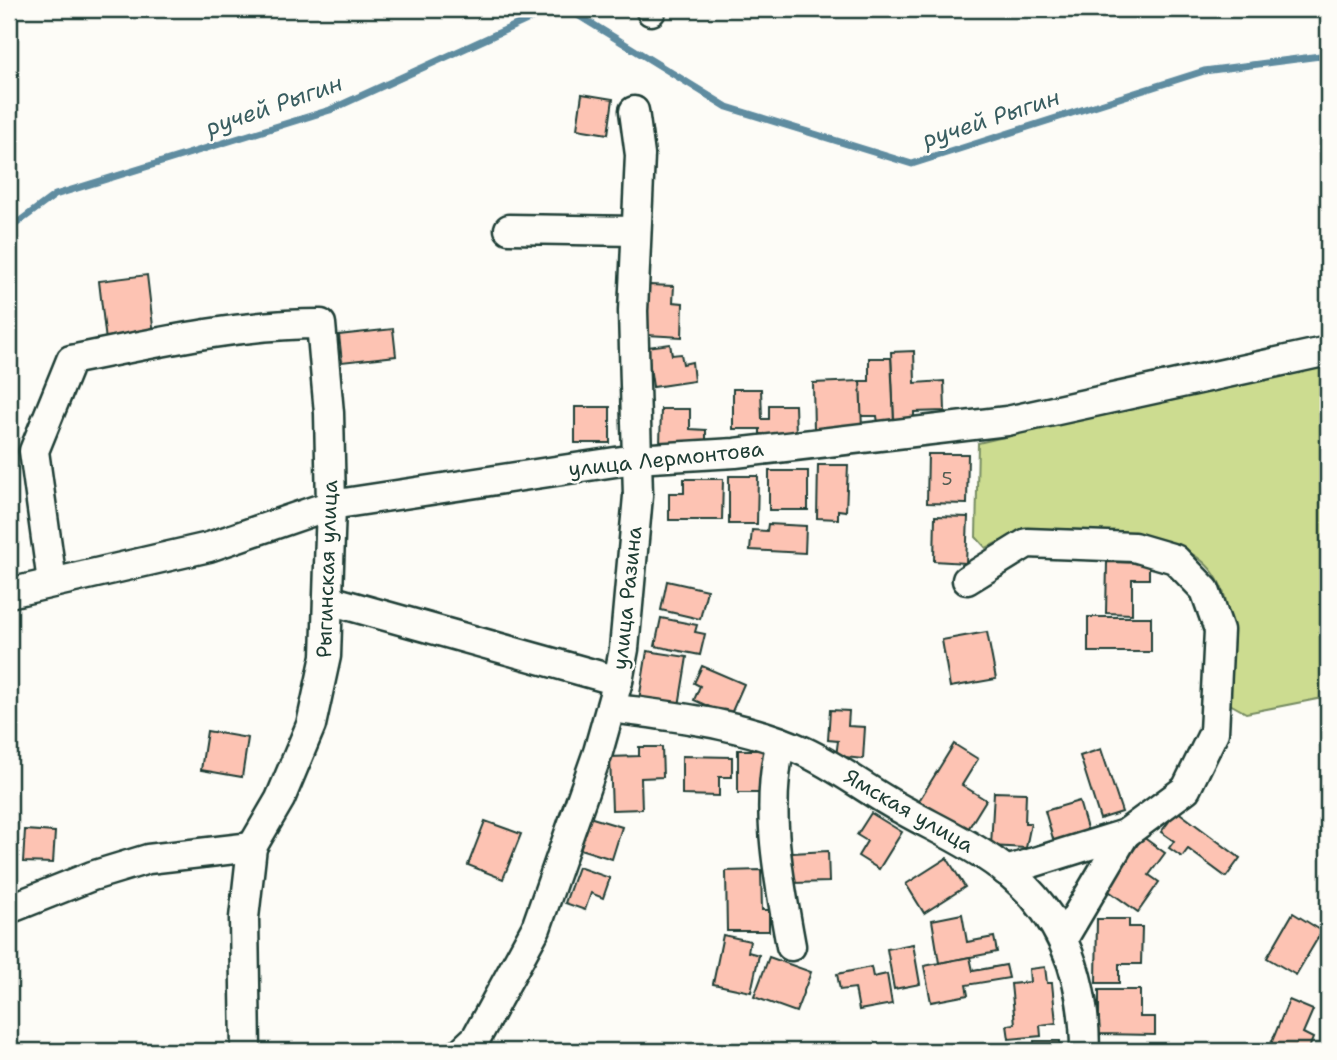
<svg xmlns="http://www.w3.org/2000/svg" width="1337" height="1060" font-family="'Shantell Sans',sans-serif">
<style>
.green{fill:#ccdc90;stroke:#768c62;stroke-width:2}
.lines{fill:none;stroke-linecap:round;stroke-linejoin:round}
.stream{stroke:#5f8ca0;stroke-width:7}
.building{fill:#fdc3b3;stroke:#1f3d34;stroke-width:2}
.minor-casing{stroke:#1f3d34;stroke-width:33}
.minor{stroke:#fdfcf7;stroke-width:28}
.labels{text-anchor:middle;stroke-width:5;stroke-linejoin:round;paint-order:stroke}
.number-label{font-size:18px;fill:#565e54}
.street-label{font-size:21px;fill:#1f3d34;stroke:#fdfcf7}
.water-label{font-size:23px;font-style:italic;fill:#3a5e61;stroke:#fdfcf7}
</style>
<rect width="100%" height="100%" fill="#fdfcf7"/>
<filter id="ink" filterUnits="userSpaceOnUse"><feTurbulence type="fractalNoise" baseFrequency=".0143" numOctaves="2"/><feDisplacementMap in="SourceGraphic" scale="14" xChannelSelector="R" yChannelSelector="G"/><feConvolveMatrix kernelMatrix="1 2 1 2 8 2 1 2 1" color-interpolation-filters="sRGB"/></filter>
<g filter="url(#ink)">
<path class="green" d="M1328,362V697L1246,713L1228,703C1238,582 1227,539 1096,534C1057,532 1021,528 986,548L976,537L978,443Z"/>
<g class="lines">
<g class="stream">
<polyline points="568,9 727,107 912,164 1204,71 1328,55"/>
<polyline points="9,229 55,195 330,110 551,9"/>
</g>
</g>
<g class="building">
<polygon points="582,94 613,99 608,134 577,129"/>
<polygon points="147,275 154,335 106,341 99,281"/>
<polygon points="649,285 674,286 673,302 683,303 682,337 647,335"/>
<polygon points="393,329 396,356 342,362 339,335"/>
<polygon points="670,344 672,355 681,354 683,364 692,362 694,381 653,387 647,347"/>
<polygon points="914,351 915,383 944,381 945,411 914,412 914,422 894,423 891,352"/>
<polygon points="869,358 891,358 894,423 878,423 877,416 861,416 860,381 869,381"/>
<polygon points="860,381 862,428 814,430 813,383"/>
<polygon points="733,389 761,389 762,419 769,419 769,405 795,405 796,434 760,434 760,429 733,429"/>
<rect x="575" y="407" width="35" height="36"/>
<polygon points="661,409 690,409 690,429 706,430 706,451 660,445"/>
<polygon points="928,454 968,454 967,504 927,503"/>
<polygon points="818,465 848,465 846,511 838,510 838,519 817,518"/>
<rect x="769" y="471" width="39" height="39"/>
<polygon points="729,476 758,476 757,524 729,524"/>
<polygon points="684,479 723,479 722,520 669,520 669,493 684,493"/>
<polygon points="935,516 968,517 966,563 934,561"/>
<polygon points="768,524 806,526 805,553 750,550 752,530 767,531"/>
<polygon points="1107,562 1149,563 1149,579 1132,579 1132,614 1106,613"/>
<polygon points="667,581 707,590 700,619 661,610"/>
<rect x="1088" y="617" width="63" height="35"/>
<polygon points="661,618 697,625 695,632 705,634 700,655 655,646"/>
<polygon points="987,632 996,679 950,687 942,640"/>
<polygon points="647,651 687,657 679,706 639,700"/>
<polygon points="702,666 744,684 730,716 694,700 700,686 694,683"/>
<polygon points="830,710 849,711 848,726 865,727 863,759 836,756 838,741 828,740"/>
<polygon points="207,731 248,738 242,777 201,770"/>
<polygon points="954,744 978,759 962,785 986,800 965,834 917,804"/>
<polygon points="639,747 662,747 663,777 641,778 642,809 612,810 610,757 639,756"/>
<polygon points="1101,749 1122,812 1100,819 1080,756"/>
<rect x="738" y="750" width="25" height="43"/>
<polygon points="682,756 732,757 732,777 719,777 719,796 682,795"/>
<polygon points="994,792 1026,793 1025,823 1031,823 1026,848 991,846"/>
<polygon points="1079,801 1090,839 1056,849 1045,811"/>
<polygon points="1177,811 1240,858 1226,877 1188,849 1182,857 1169,848 1174,841 1161,832"/>
<polygon points="871,813 902,832 879,869 858,856 867,841 857,835"/>
<polygon points="589,817 622,827 612,859 580,849"/>
<polygon points="485,821 521,834 503,879 468,865"/>
<polygon points="25,830 55,832 53,863 23,862"/>
<polygon points="1143,837 1165,853 1149,875 1159,882 1138,912 1106,889"/>
<polygon points="828,851 829,882 793,883 792,853"/>
<polygon points="947,858 965,887 924,913 906,884"/>
<polygon points="578,867 610,878 603,898 591,893 585,910 565,903"/>
<polygon points="761,870 762,910 769,910 769,931 727,931 726,871"/>
<polygon points="1293,913 1322,931 1296,975 1267,958"/>
<polygon points="962,914 967,942 994,937 997,952 939,963 932,920"/>
<polygon points="1097,919 1129,919 1129,927 1142,927 1141,964 1119,964 1119,983 1096,983"/>
<polygon points="723,935 750,941 748,952 759,955 751,992 713,984"/>
<polygon points="1328,936 1328,973 1325,973"/>
<polygon points="913,944 920,984 894,989 887,949"/>
<polygon points="769,957 811,972 796,1012 754,997"/>
<polygon points="970,957 973,971 1006,965 1009,978 966,985 968,995 931,1002 924,966"/>
<polygon points="871,967 873,977 887,974 892,1004 859,1010 855,988 840,990 837,974"/>
<polygon points="1045,967 1047,983 1052,983 1056,1023 1040,1025 1041,1036 1009,1039 1007,1025 1015,1024 1011,984 1030,982 1029,969"/>
<polygon points="1099,990 1140,990 1140,1017 1155,1017 1155,1035 1099,1034"/>
<polygon points="1289,1000 1313,1010 1303,1033 1313,1038 1308,1051 1268,1051"/>
<rect x="1034" y="1041" width="26" height="10"/>
</g>
<g class="lines">
<defs>
<g id="minor">
<polyline points="651,11 651,9"/>
<polyline points="509,229 636,231"/>
<polyline points="967,580 1027,543 1134,547 1175,559 1205,590 1219,630 1214,732 1186,789 1125,834 1006,871"/>
<path d="M52,582L34,451L71,360C154,343 237,324 321,324L329,413L331,505L326,656L311,725L280,799L252,847L244,918L246,1051"/>
<polyline points="9,593 209,547 331,505 635,459 735,453 1007,421 1328,351"/>
<polyline points="329,600 618,681"/>
<path d="M611,708C675,717 743,723 803,751C838,767 869,792 903,810C935,828 971,844 1000,866C1062,911 1085,977 1085,1051"/>
<path d="M781,742C764,809 779,879 791,946"/>
<polyline points="9,909 92,876 148,859 252,847"/>
<polyline points="1063,939 1125,834"/>
<polyline points="462,1051 476,1038 536,928 598,752 618,681 624,649 638,496 633,311 640,155 634,111"/>
</g>
</defs>
<use href="#minor" class="minor-casing"/>
<use href="#minor" class="minor"/>
</g>
</g>
<g class="labels">
<g class="number-label">
<text x="947" y="485">5</text>
</g>
<g class="street-label">
<text transform="translate(666 459) rotate(-6)" y="7">улица Лермонтова</text>
<text transform="translate(327 569) rotate(-88)" y="7">Рыгинская улица</text>
<text transform="translate(627 598) rotate(-84)" y="7">улица Разина</text>
<text transform="translate(909 811) rotate(30)" y="7">Ямская улица</text>
</g>
<g class="water-label">
<text transform="translate(274 105) rotate(-19)" y="8">ручей Рыгин</text>
<text transform="translate(991 118) rotate(-18)" y="8">ручей Рыгин</text>
</g>
</g>
<rect width="1337" height="1060" fill="none" stroke="#fdfcf7" stroke-width="35"/>
<rect x="18" y="18" width="1302" height="1025" fill="none" stroke="#1f3d34" stroke-width="2.5" filter="url(#ink)"/>
</svg>
